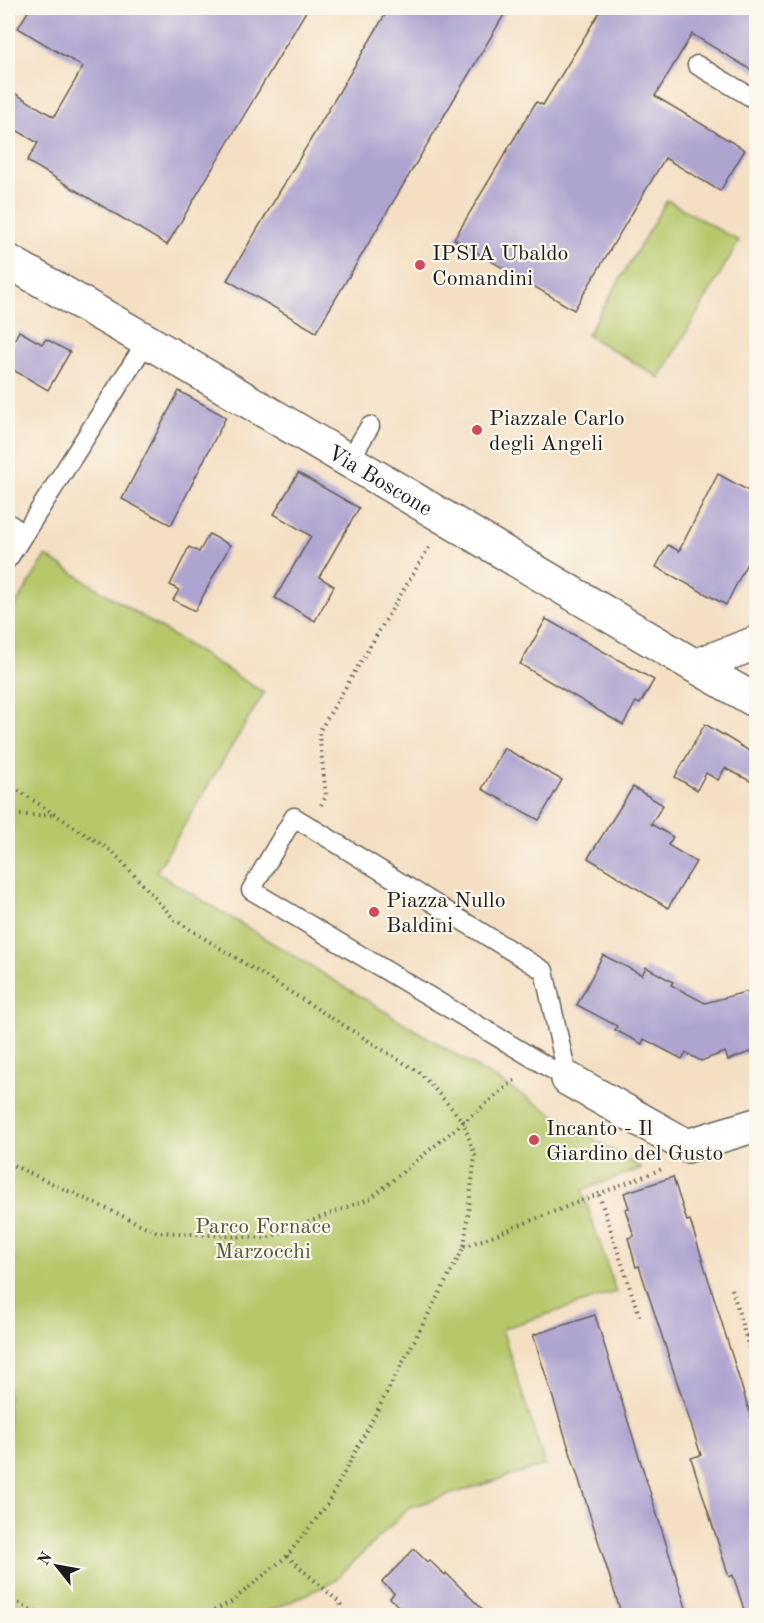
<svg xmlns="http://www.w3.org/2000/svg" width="764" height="1623" font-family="'Old Standard TT',serif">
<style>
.green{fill:#b6c86b;stroke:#697244;stroke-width:1.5}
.building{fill:#aea4d0}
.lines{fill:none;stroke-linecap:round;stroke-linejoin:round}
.lane-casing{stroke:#686056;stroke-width:21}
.street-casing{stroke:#686056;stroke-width:36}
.path{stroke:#686056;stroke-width:4;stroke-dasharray:1.5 4.5;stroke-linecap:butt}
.lane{stroke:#fff;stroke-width:18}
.street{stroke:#fff;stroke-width:33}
.poi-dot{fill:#d1495b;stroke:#fbf7ec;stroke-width:2}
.labels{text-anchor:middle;stroke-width:4.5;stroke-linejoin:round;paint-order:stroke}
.poi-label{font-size:22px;fill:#1c1c1c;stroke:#fbf7ec;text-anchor:start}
.street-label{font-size:22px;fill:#1c1c1c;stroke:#fbf7ec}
.park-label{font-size:22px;fill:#525838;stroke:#fbf7ec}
</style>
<rect width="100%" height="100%" fill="#fbf7ec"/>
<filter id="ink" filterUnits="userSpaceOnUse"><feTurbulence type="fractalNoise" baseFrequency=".0167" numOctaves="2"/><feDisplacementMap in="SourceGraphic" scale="12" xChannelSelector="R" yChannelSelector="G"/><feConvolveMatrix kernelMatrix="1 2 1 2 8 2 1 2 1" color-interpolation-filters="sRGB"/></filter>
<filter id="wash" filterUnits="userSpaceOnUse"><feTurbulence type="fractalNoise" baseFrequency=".008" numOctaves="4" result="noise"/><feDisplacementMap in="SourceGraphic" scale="24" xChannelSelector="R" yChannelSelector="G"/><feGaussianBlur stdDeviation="1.35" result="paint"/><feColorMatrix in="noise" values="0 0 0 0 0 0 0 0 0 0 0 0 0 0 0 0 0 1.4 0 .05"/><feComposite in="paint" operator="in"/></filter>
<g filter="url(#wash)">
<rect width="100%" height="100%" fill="#f4dfc3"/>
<g class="green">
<polygon points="667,200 739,241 660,378 587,335"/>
<polygon points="46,556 264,693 156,872 642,1168 582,1190 616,1292 502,1329 545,1465 410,1507 333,1582 262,1615 8,1615 8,617"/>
</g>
<g id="blocks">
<g class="building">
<polygon points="30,8 308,8 167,245 27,161 38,143 8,125 8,89 54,117 83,67 18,28"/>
<polygon points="389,8 508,8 316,332 227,280"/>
<polygon points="602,8 756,8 756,73 692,34 655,96 745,150 720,191 665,158 574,310 454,239 536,102 543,105"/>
<polygon points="19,331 42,344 46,339 70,352 48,390 8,367 8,352"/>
<polygon points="179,391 226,417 171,525 122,499"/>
<polygon points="298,473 359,508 319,577 334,586 315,621 275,598 311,536 274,514"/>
<polygon points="718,474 756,495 756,545 726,605 656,567 668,545 679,551"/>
<polygon points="209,534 230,545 195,611 173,600 179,590 170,585 189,547 199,552"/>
<polygon points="546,619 654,680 640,704 636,702 623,725 520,664"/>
<polygon points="705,724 756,755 756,784 725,768 718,780 706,773 697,790 675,777"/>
<polygon points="504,748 562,780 539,820 482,789"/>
<polygon points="633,787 663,805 651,824 673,837 668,845 696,862 668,908 588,858"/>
<polygon points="603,955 642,975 646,967 673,982 671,985 705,1003 756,989 756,1050 728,1060 725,1052 701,1061 686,1053 682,1059 644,1039 642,1044 615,1030 617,1026 577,1005"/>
<polygon points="673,1177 687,1221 690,1220 756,1433 756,1616 746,1616 733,1575 729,1577 691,1458 701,1455 639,1266 636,1267 628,1238 634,1236 625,1209 629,1208 624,1193"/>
<polygon points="595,1315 687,1611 673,1616 622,1616 533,1335"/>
<polygon points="414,1549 427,1562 429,1560 445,1575 446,1573 489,1616 408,1616 390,1598 394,1593 382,1582"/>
</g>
</g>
</g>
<g filter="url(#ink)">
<use href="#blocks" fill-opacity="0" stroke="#686056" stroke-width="1.5"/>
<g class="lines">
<defs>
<g id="lane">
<polyline points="697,65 756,100"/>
<polyline points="349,461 370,426"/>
<polyline points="8,523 24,534"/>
<polyline points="8,559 147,341"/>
<polygon points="294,817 544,971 568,1079 251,890"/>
</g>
<g id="street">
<path id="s1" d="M8,261L147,341L695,666L756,643"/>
<polyline points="695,666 756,701"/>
<polyline points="568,1079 687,1146 756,1125"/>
</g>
</defs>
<use href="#lane" class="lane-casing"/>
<use href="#street" class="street-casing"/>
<g class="path">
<polyline points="8,784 113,852 175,920 420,1073 463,1121 475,1156 464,1247 327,1505 287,1556 231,1602 203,1616"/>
<polyline points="321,805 326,796 319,732 429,547"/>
<polyline points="8,815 52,815"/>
<polyline points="8,1163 157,1232 267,1238 371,1198 515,1080 519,1080"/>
<polyline points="599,1195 640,1318"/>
<polyline points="464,1247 662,1169"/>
<polyline points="732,1289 756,1373"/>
<polyline points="746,1336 756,1333"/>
<polyline points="287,1556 340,1603 343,1616"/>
<polyline points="8,1598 44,1616"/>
</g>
<use href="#lane" class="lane"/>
<use href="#street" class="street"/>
</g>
</g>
<g class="poi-dot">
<circle cx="420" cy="265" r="6"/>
<circle cx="477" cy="430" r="6"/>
<circle cx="374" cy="912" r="6"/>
<circle cx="534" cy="1140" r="6"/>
</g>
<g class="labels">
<g class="poi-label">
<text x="432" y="260">IPSIA Ubaldo<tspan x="432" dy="25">Comandini</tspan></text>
<text x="489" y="425">Piazzale Carlo<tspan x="489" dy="25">degli Angeli</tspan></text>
<text x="386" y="907">Piazza Nullo<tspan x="386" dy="25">Baldini</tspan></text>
<text x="546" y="1135">Incanto - Il<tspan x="546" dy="25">Giardino del Gusto</tspan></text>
</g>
<g class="street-label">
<text dy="8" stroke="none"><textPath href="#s1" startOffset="432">Via Boscone</textPath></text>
</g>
<g class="park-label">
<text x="263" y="1233">Parco Fornace<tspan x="263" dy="25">Marzocchi</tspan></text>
</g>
</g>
<rect width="764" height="1623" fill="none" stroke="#fbf7ec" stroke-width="30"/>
<g transform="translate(57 1566) rotate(301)" stroke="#fbf7ec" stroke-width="4.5" paint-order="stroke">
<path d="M0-4.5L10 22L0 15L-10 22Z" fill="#1c1c1c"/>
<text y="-9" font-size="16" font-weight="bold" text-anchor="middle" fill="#1c1c1c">N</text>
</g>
</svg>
